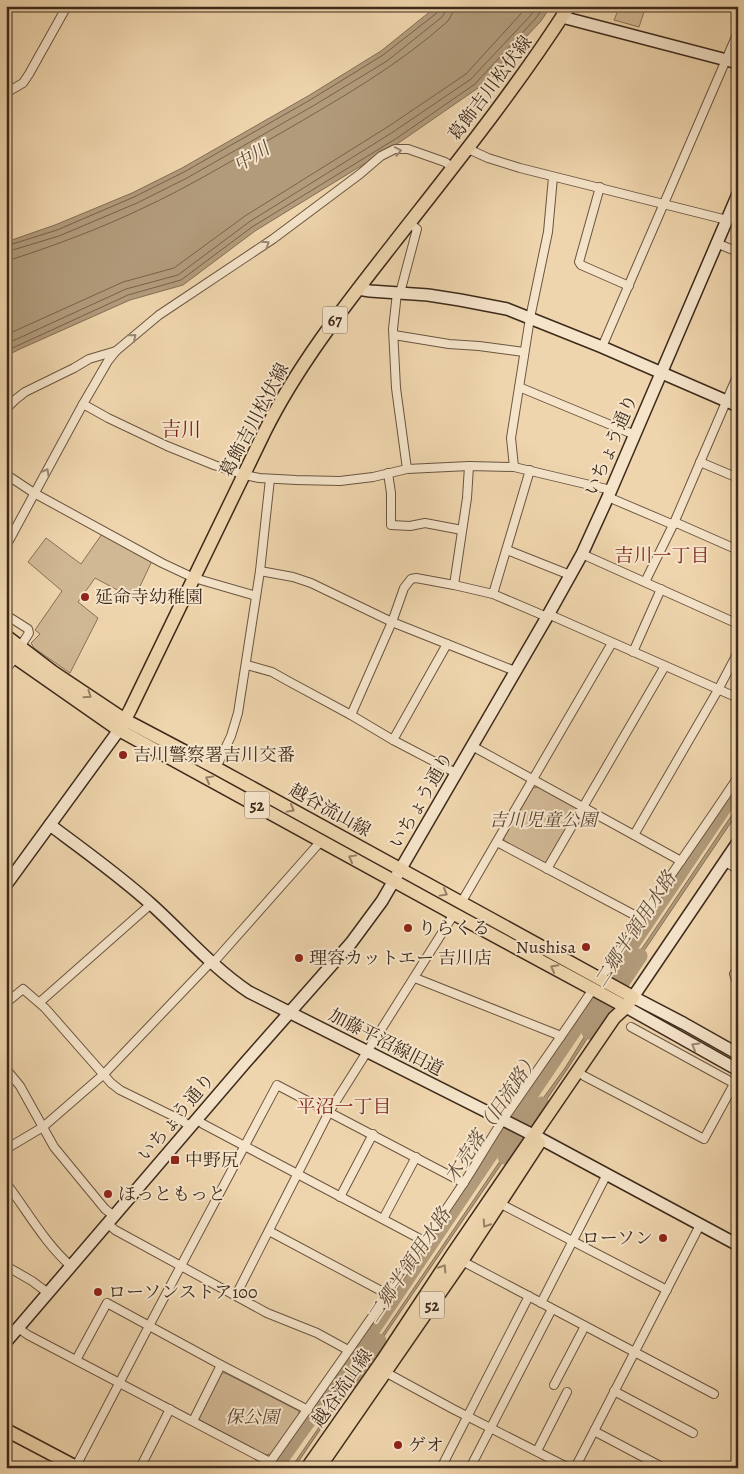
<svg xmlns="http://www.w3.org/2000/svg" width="744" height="1474" font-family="Alegreya,'Noto Serif JP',serif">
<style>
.green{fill:#d1b894;stroke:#877158}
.water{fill:#b29b7b;stroke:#836e55}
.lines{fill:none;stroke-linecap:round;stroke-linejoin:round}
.shore{stroke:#78624b;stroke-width:1}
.river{stroke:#b29b7b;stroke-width:15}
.street-casing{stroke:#6a5540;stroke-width:10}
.secondary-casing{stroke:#3d2a1b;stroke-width:14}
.primary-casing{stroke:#3d2a1b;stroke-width:15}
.street{stroke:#f5e4ca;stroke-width:8}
.secondary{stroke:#f5e4ca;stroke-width:11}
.primary{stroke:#efd5ad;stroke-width:12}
.oneway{stroke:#998772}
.oneway2{stroke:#968064}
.poi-dot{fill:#8f2418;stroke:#f5e4ca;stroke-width:2}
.labels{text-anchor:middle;stroke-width:4;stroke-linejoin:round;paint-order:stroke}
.shield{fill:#f5e4ca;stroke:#746250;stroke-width:1}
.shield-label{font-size:16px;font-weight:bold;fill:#3d2a1b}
.street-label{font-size:18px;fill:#3d2a1b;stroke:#f5e4ca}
.poi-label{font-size:18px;fill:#3d2a1b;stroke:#f5e4ca;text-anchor:start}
.park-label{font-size:18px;font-style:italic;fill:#5b4633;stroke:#f5e4ca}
.water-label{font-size:19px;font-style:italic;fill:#604c38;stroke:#f5e4ca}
.neighbourhood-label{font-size:19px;fill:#7a1f14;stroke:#f5e4ca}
.quarter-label{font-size:20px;fill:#7a1f14;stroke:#f5e4ca}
</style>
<rect width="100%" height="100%" fill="#efd5ad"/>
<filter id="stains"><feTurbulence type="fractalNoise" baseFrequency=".004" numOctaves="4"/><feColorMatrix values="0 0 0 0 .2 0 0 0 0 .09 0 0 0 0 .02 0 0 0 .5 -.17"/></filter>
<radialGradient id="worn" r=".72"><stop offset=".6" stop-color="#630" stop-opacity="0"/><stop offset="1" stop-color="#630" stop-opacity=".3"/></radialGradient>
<g class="green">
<polygon points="620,6 646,6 639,27 614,20"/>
<polygon points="102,534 152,561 134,599 95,578 78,602 98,618 70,673 34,648 31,643 40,634 35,630 62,591 28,562 46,538 81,564"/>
<polygon points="538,787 576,808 576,812 547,862 544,863 504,842 504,838 533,788"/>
<polygon points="222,1373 225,1373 299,1411 299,1416 271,1454 265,1455 200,1420 198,1417"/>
</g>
<g class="water">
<polygon points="437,6 551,6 541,21 478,88 400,142 255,231 183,285 130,300 20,349 6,356 6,242 55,225 132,193 182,168 308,96 381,51"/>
<polygon points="738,806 738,812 629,973 626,972"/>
<polygon points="599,1013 601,1017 568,1068 532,1121 528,1119 565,1068"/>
<polygon points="515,1139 517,1141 369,1358 367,1357"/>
<polygon points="363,1363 365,1364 294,1468 291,1468"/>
</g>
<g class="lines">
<g class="shore">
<polyline points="6,246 57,230 134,197 184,172 310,100 383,55 438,12 440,6"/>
<polyline points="6,252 59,236 137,203 187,178 313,106 387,61 442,17 445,12 446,6"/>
<path d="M6,260L13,259C56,245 99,229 141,209C189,187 234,159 281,133C339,99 398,66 448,21L452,14L454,6"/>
<polyline points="6,335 123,282 174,268 245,216 389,126 466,74 528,6"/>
<polyline points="6,344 126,289 178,275 249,222 393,132 471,79 531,15 537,6"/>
<polyline points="6,351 128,295 181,280 252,227 397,138 475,84 536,18 545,6"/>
</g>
<g class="river">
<polyline points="589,1032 640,956"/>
<polyline points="505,1157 542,1104"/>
<polyline points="353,1380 379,1341"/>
<polyline points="275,1468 359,1350 738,787"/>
</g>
<defs>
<g id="street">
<polyline points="6,93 23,83 29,74 67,6"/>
<polyline points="466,148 488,158 520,168 727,220"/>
<polyline points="600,187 579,262 581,265 629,286"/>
<polyline points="716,243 738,252"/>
<polyline points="397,293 393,329 396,388 407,469"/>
<polyline points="400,293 417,229 409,223"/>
<polyline points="394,335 449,344 479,346 524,352"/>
<polyline points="602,347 738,32"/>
<polyline points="519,387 635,435"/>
<polyline points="83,404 108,418 167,446 214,465 245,475 259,478 296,480 340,481 373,477 407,469 469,466 514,467 611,490"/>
<polyline points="6,409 16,399 25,392 74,368 89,359 116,351"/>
<polyline points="700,462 738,478"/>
<polyline points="514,467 511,438 530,318 548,232 553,177"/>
<polyline points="388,473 391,493 391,525 410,526 425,523 462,530"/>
<polyline points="6,480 10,477 34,493 162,563 194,578 256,596"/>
<polyline points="608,497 669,523 679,524 738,550"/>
<polyline points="6,546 83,404 108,361 116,351 159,315 273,239 360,174 381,156 395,149 408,149 445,162 452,167"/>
<polyline points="507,550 570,575"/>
<polyline points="582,554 738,624"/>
<polyline points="260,571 293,577 311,583 392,622 515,671"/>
<polyline points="645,582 674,523 738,374"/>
<polyline points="454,585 467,498 469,466"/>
<polyline points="493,594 530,470"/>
<polyline points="548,614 738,698"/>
<polyline points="6,615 28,629 29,633 20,647"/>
<polyline points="633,652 661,589"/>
<polyline points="247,665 272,672 288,681 351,715 393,740 456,773"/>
<polyline points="6,669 16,657"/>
<polyline points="351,715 392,622 404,588 411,579 416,578 454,585 493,594 547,617"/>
<polyline points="393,740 447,644"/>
<polyline points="472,746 681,861"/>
<polyline points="216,768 231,736 238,713 260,571 270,479"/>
<polyline points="634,835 718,690 738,652"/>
<polyline points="497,842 640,918"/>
<polyline points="725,862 738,869"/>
<polyline points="547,869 665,666"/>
<polyline points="461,903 612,643"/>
<polyline points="213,963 321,841"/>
<polyline points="738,969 734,974 736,980 738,981"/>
<polyline points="415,978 561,1036"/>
<path d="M600,979C645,911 693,845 738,777"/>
<polyline points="40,1002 151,904"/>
<polyline points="6,1003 23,989 45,1008 111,1083 120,1090 181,1120 191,1127"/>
<polyline points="631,1027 737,1085"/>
<polyline points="6,1069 20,1086 54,1147 105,1209 114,1216"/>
<polyline points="584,1076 704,1139 734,1084"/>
<polyline points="198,1120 203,1124 424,1241"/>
<polyline points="6,1149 43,1127 104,1074 211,962"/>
<path d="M6,1183C26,1209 46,1245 71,1266"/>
<polyline points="340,1197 373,1134"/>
<polyline points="499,1203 667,1290"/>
<polyline points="383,1219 416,1157"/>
<polyline points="108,1224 115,1230 267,1313 317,1333 348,1350"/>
<polyline points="269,1231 387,1294"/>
<polyline points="462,1261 714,1394"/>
<polyline points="6,1266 32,1281 48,1293"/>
<polyline points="236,1295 329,1112 454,914"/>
<polyline points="541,1303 606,1176"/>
<polyline points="18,1328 28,1335 270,1462"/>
<polyline points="76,1360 107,1303 221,1365 308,1410"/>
<polyline points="385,1372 453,1409 569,1468"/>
<polyline points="554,1385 585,1326"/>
<polyline points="614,1391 693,1433"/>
<polyline points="193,1421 221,1365"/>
<polyline points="594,1431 664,1468"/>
<polyline points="537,1451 567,1392"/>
<polyline points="75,1468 149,1326 277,1085 464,1183"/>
<polyline points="140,1468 170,1409"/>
<path d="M266,1468C332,1374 399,1280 463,1184C477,1163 489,1141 503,1120C533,1076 564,1033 593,989"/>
<polyline points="441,1468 529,1296"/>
<polyline points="470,1468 552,1309"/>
<polyline points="575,1468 700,1225"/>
</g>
<g id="secondary">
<polyline points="562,17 738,63"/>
<polyline points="358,289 370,291 428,295 460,300 507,309 602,347 738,406"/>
<path d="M50,825C85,851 120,876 152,905C184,934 213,968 249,992L541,1139L738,1245"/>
<polyline points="738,842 633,997 683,1023 738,1054"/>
<polyline points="6,885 119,730"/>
<polyline points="626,1007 738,1070"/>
<polyline points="6,1342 245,1063 351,943 382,901 547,617 582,554 608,497 738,194"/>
</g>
<g id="primary">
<polyline points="6,636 53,672 125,720 216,768 633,997 626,1007 614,1018 452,1255 382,1361 307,1468"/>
<polyline points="6,651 119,730 454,914 626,1007"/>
<path d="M119,730L130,710L265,431C299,363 347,303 393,244C454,166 516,89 569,6"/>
<polyline points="6,1430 78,1468"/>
<polyline points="319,1468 462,1261 539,1143"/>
</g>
</defs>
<use href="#street" class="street-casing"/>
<use href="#secondary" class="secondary-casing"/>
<use href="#primary" class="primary-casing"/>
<use href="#street" class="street"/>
<use href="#secondary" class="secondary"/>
<use href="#primary" class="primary"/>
</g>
<defs><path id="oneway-chevron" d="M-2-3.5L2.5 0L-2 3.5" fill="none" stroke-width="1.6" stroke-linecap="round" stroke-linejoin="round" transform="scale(1.25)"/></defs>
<g class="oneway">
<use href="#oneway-chevron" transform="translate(398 151) rotate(-11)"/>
<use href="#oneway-chevron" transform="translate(266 244) rotate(-34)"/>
<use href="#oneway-chevron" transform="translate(133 337) rotate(-40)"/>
<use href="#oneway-chevron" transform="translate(46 472) rotate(-61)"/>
<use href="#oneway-chevron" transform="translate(695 1046) rotate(-150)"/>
</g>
<g class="oneway2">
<use href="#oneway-chevron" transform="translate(88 695) rotate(34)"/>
<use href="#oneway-chevron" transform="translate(209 779) rotate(-151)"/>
<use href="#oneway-chevron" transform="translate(291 809) rotate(29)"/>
<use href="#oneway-chevron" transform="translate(352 858) rotate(-151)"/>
<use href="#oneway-chevron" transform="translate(444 893) rotate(29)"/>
<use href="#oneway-chevron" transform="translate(554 968) rotate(-152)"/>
<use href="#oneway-chevron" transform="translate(486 1224) rotate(123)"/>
<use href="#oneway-chevron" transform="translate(443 1268) rotate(-57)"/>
</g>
<g class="poi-dot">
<circle cx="85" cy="597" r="5"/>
<circle cx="123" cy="755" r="5"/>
<circle cx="408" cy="928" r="5"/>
<circle cx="586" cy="947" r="5"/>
<circle cx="299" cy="958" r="5"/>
<rect x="170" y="1155" width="10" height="10" rx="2.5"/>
<circle cx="108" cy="1194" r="5"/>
<circle cx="663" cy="1238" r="5"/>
<circle cx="98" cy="1292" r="5"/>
<circle cx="398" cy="1445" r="5"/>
</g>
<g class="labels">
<g class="shield">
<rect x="322.5" y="306.5" width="25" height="27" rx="4"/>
<rect x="244.5" y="791.5" width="25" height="27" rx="4"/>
<rect x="419.5" y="1291.5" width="25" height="27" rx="4"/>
</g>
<g class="shield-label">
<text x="335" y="326">67</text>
<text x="257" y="811">52</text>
<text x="432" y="1311">52</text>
</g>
<g class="street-label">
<text transform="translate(490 88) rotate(-53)" y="6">葛飾吉川松伏線</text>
<text transform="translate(254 420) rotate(-62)" y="6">葛飾吉川松伏線</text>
<text transform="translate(611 445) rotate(-67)" y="6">いちょう通り</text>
<text transform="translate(421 800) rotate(-60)" y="6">いちょう通り</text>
<text transform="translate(330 810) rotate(29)" y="6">越谷流山線</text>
<text transform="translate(386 1042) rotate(27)" y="6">加藤平沼線旧道</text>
<text transform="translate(176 1117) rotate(-50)" y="6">いちょう通り</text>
<text transform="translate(342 1388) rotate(-55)" y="6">越谷流山線</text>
</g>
<g class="poi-label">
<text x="95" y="603">延命寺幼稚園</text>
<text x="133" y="761">吉川警察署吉川交番</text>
<text x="418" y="934">りらくる</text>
<text x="576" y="953" text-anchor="end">Nushisa</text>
<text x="309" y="964">理容カットエー 吉川店</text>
<text x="185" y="1166">中野尻</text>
<text x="118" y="1200">ほっともっと</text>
<text x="653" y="1244" text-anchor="end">ローソン</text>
<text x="108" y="1298">ローソンストア100</text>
<text x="408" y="1451">ゲオ</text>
</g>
<g class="park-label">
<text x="543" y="826">吉川児童公園</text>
<text x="252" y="1423">保公園</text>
</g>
<g class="water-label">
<text transform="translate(251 156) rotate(-32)" y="7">中川</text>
<text transform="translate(634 929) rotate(-57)" y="7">二郷半領用水路</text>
<text transform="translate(491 1117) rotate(-56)" y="7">木売落（旧流路）</text>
<text transform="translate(408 1265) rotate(-56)" y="7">二郷半領用水路</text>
</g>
<g class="neighbourhood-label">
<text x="662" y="562">吉川一丁目</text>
<text x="344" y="1113">平沼一丁目</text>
</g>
<g class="quarter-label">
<text x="181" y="436">吉川</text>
</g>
</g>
<rect width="744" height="1474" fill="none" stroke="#efd5ad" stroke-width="25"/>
<rect x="8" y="8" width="729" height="1459" fill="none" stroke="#3d2a1b" stroke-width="2.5"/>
<rect x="12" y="12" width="719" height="1449" fill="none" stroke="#3d2a1b"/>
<rect width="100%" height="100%" filter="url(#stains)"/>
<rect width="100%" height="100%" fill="url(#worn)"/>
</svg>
